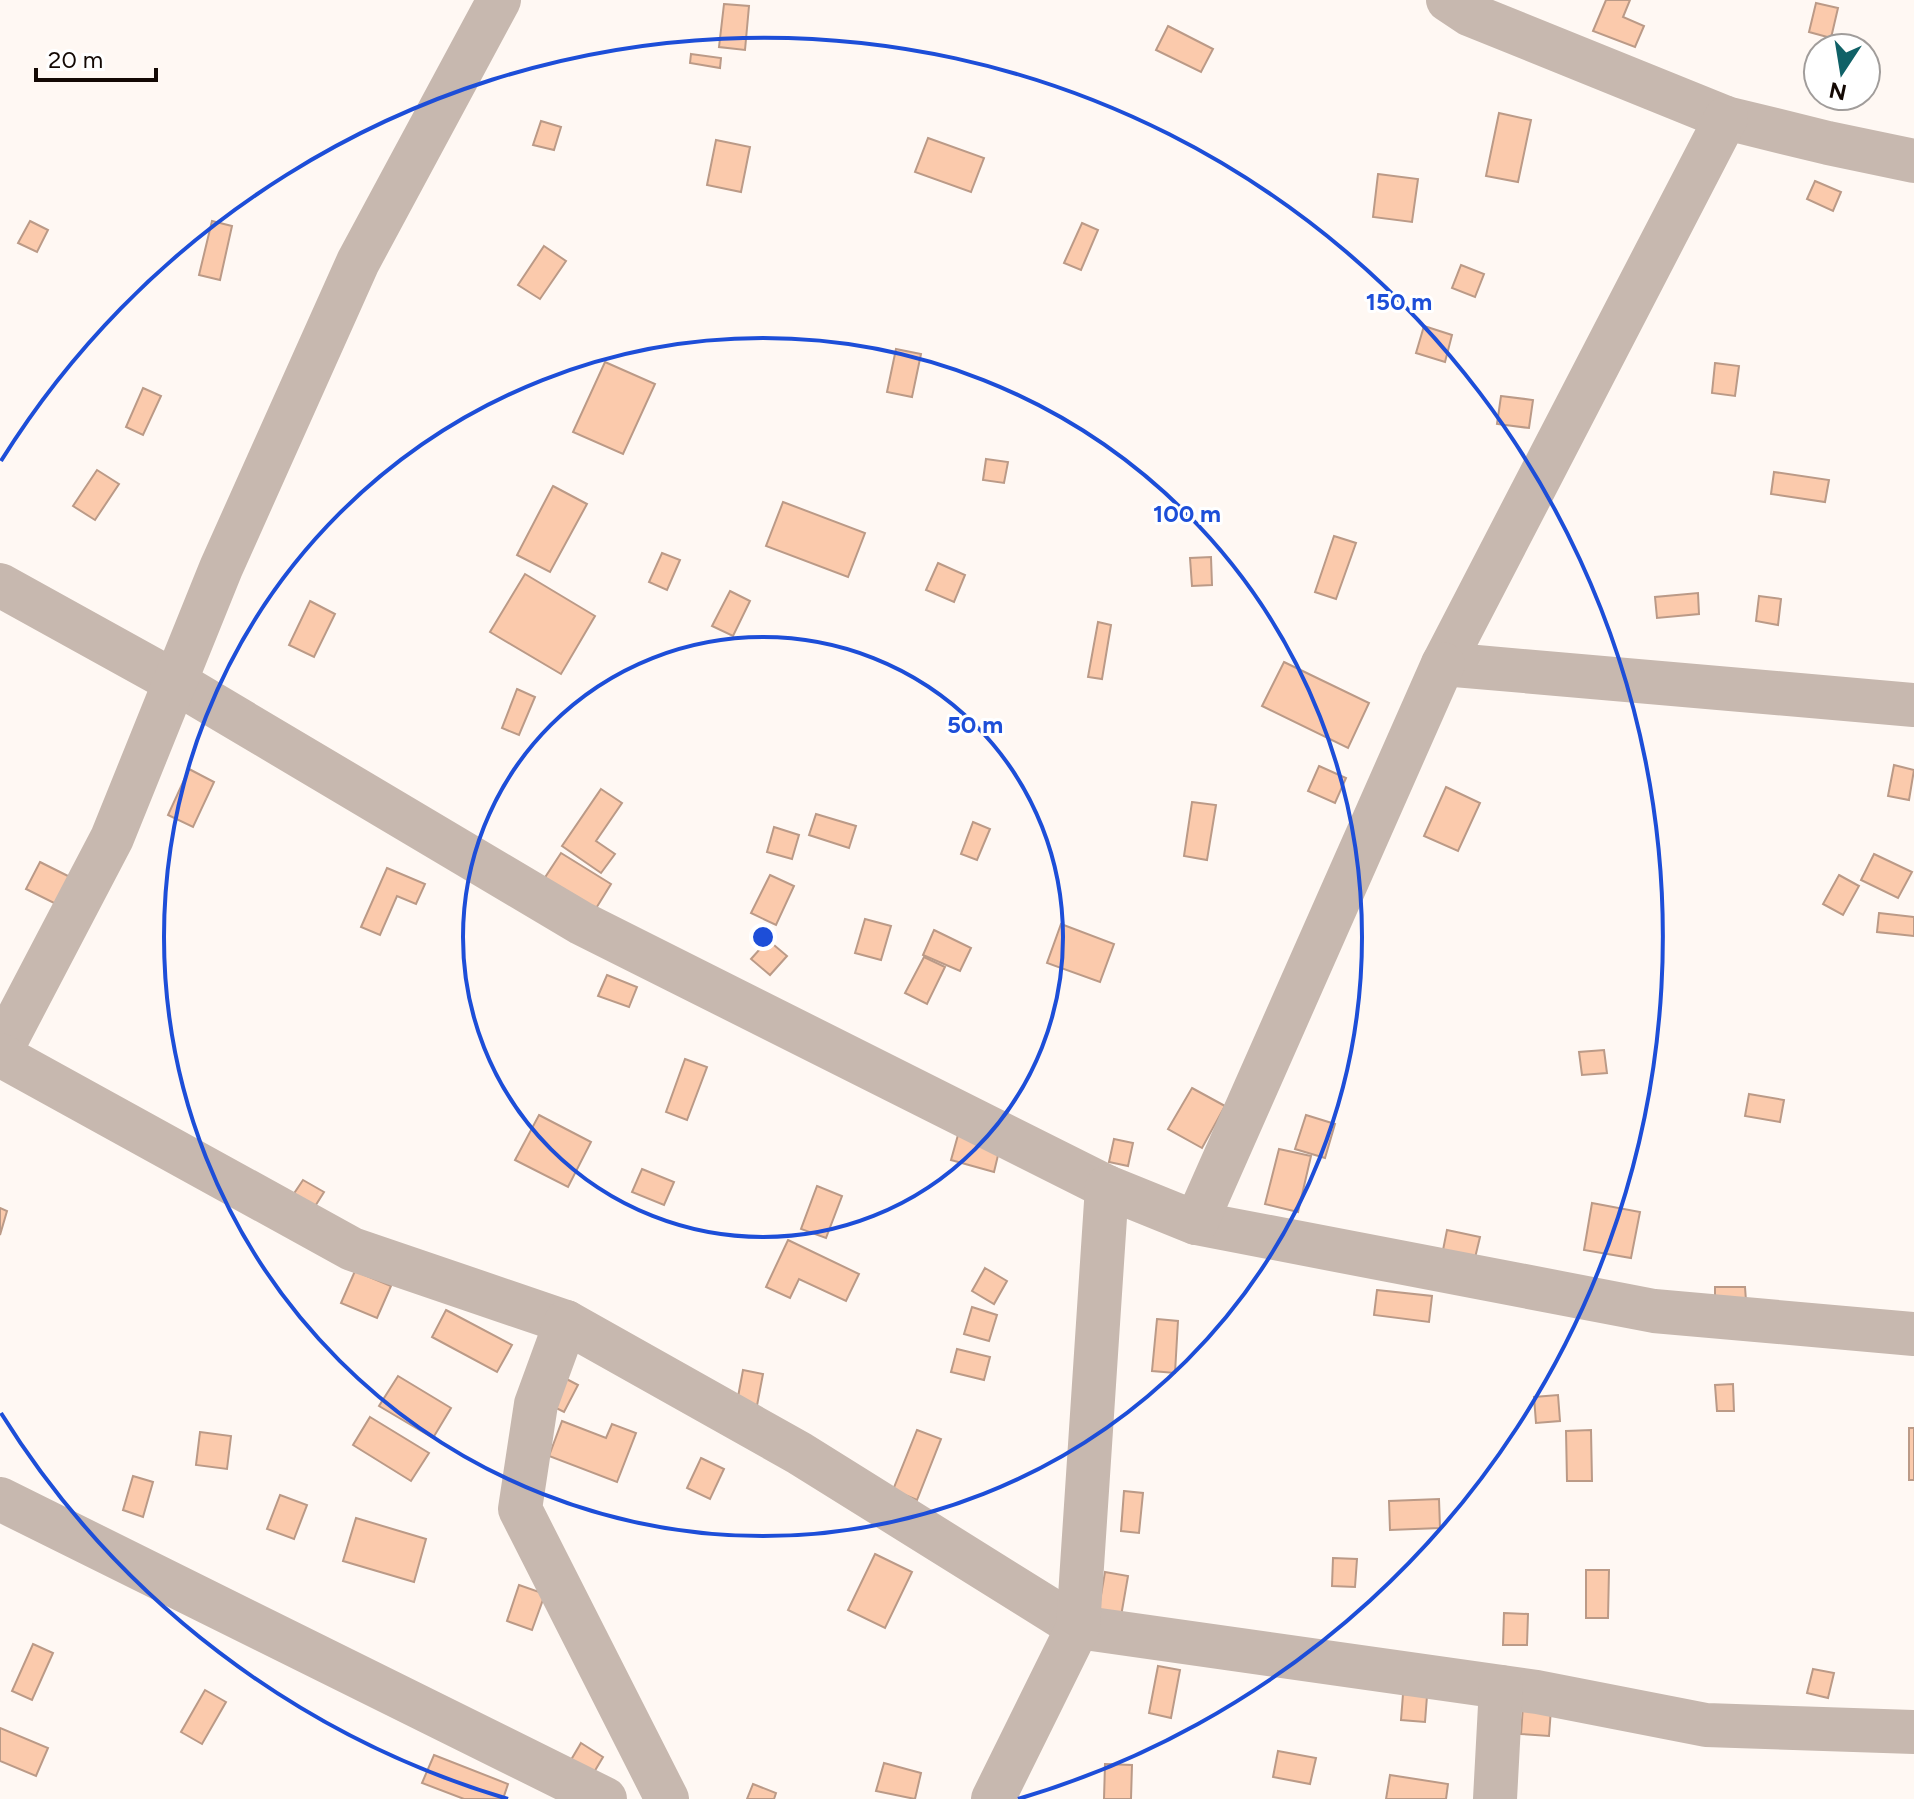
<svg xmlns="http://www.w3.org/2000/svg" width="1914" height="1799" font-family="Figtree,sans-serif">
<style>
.building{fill:#fbcaac;stroke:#bb9a87;stroke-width:2}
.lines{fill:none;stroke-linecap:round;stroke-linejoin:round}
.minor{stroke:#c7b8af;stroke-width:44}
.ring{fill:none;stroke:#1d4ed8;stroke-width:4}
.centre{fill:#1d4ed8;stroke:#fff;stroke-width:4}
.ring-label{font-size:24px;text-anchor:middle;font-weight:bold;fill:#1d4ed8;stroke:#fff;stroke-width:6;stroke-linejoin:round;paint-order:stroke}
</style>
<rect width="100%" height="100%" fill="#fff8f3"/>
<g class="building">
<polygon points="1606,0 1630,0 1623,17 1644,26 1635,47 1593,31"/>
<polygon points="1816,3 1838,8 1831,38 1809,32"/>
<polygon points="724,4 749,6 745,50 719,47"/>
<polygon points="1168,26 1213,49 1201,72 1156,50"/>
<polygon points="691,54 721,58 720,68 690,63"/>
<polygon points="1499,113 1531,120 1518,182 1486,176"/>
<polygon points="541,121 561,127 554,150 533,145"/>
<polygon points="928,138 984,158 971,192 915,172"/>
<polygon points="716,140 750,147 741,192 707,185"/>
<polygon points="1378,174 1418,179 1412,222 1373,217"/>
<polygon points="1815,181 1841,192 1833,211 1807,199"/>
<polygon points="30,221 48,230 37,252 18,243"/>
<polygon points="212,221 232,226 220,280 199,275"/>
<polygon points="1082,223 1098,230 1081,270 1064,263"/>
<polygon points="544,246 566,261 540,299 518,285"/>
<polygon points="1461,265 1484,274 1475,297 1452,288"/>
<polygon points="1424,326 1452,335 1445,362 1416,353"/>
<polygon points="896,349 921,354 912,397 887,392"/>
<polygon points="605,362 655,384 623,454 573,432"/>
<polygon points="1715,363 1739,366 1735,396 1712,393"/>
<polygon points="143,388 161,396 143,435 126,427"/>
<polygon points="1501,396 1533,400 1529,428 1497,424"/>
<polygon points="986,459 1008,462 1004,483 983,480"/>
<polygon points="97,470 119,484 95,520 73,506"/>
<polygon points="1774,472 1829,480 1825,502 1771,494"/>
<polygon points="553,486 587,504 550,572 517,555"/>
<polygon points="783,502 865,533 848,577 766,546"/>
<polygon points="1334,536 1356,543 1336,599 1315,592"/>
<polygon points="662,553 680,560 667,590 649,582"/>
<polygon points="1211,557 1212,585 1192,586 1190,558"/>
<polygon points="938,563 965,575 954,602 926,590"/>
<polygon points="525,574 595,616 561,674 490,632"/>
<polygon points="730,591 750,601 733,636 712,626"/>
<polygon points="1698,593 1699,614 1657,618 1655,597"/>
<polygon points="1759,596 1781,599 1778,625 1756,621"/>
<polygon points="310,601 335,614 314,657 289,645"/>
<polygon points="1098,622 1111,625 1102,679 1088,677"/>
<polygon points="1284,662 1369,703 1348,748 1262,706"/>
<polygon points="517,689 535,697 519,735 502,728"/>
<polygon points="1894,765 1914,770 1909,800 1888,796"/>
<polygon points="1319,766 1346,778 1335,803 1308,791"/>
<polygon points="189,769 214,782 193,827 168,815"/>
<polygon points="1446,787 1480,803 1458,851 1424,836"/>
<polygon points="601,789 622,803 596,841 615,854 601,873 562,846"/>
<polygon points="1192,802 1216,805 1207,860 1184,856"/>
<polygon points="816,814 856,826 849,848 809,835"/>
<polygon points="973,822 990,829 977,860 961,854"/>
<polygon points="774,827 799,835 792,859 767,852"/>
<polygon points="561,853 611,884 595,910 544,879"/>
<polygon points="1874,854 1912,872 1898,898 1861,880"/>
<polygon points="40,862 80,882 66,909 26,889"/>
<polygon points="387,868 425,884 416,904 397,896 380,935 361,927"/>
<polygon points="770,875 794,886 776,925 751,913"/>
<polygon points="1839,875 1859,886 1843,915 1823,904"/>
<polygon points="1879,913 1914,917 1914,936 1877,932"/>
<polygon points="865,919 891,926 881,960 855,953"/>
<polygon points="1061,924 1114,944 1100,982 1047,963"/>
<polygon points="934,930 971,948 960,971 923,955"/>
<polygon points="768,940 787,956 770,975 751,959"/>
<polygon points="924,957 945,967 927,1004 905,993"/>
<polygon points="607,975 637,987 629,1007 598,996"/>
<polygon points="1604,1050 1607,1073 1582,1075 1579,1052"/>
<polygon points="685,1059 707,1067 687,1120 666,1112"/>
<polygon points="1192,1088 1225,1106 1202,1148 1168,1129"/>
<polygon points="1749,1094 1784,1100 1780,1122 1745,1116"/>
<polygon points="539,1115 591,1142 568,1187 515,1160"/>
<polygon points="1306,1115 1335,1124 1325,1158 1295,1149"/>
<polygon points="958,1135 1000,1147 994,1172 951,1160"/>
<polygon points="1114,1139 1133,1143 1128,1166 1109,1162"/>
<polygon points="1279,1149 1311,1156 1298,1212 1265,1204"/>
<polygon points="642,1169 674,1182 664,1205 632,1192"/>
<polygon points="303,1180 324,1192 314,1208 293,1195"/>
<polygon points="817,1186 842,1196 826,1238 801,1229"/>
<polygon points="1592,1203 1640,1212 1631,1258 1584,1250"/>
<polygon points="0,1208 7,1211 0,1235"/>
<polygon points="1447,1230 1480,1237 1474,1262 1442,1255"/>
<polygon points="788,1240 859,1274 846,1301 799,1279 790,1298 766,1287"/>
<polygon points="985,1268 1007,1281 994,1304 972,1291"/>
<polygon points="355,1271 391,1286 377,1318 341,1303"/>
<polygon points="1715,1287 1745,1287 1746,1301 1715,1301"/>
<polygon points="1377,1290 1432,1296 1429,1322 1374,1315"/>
<polygon points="972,1307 997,1315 989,1341 964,1334"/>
<polygon points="446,1310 512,1345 497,1372 432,1337"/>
<polygon points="1157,1319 1178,1321 1175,1373 1152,1371"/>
<polygon points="957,1349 990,1357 984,1380 951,1372"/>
<polygon points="743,1370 763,1374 755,1416 735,1413"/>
<polygon points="557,1374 578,1385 564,1412 542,1401"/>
<polygon points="398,1376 451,1408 433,1438 379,1406"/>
<polygon points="1733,1384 1734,1411 1717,1411 1715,1385"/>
<polygon points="1558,1395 1560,1421 1536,1423 1534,1397"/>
<polygon points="370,1417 429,1453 411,1481 353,1445"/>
<polygon points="562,1421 606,1438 612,1424 636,1433 617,1482 549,1456"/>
<rect x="1909" y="1428" width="5" height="52"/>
<polygon points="917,1430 941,1439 917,1500 893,1490"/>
<polygon points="1591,1430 1592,1481 1567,1481 1566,1431"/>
<polygon points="200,1432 231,1436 227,1469 196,1465"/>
<polygon points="701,1458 724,1469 710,1499 687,1488"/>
<polygon points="133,1476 153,1482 143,1517 123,1510"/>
<polygon points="1124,1491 1143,1493 1139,1533 1121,1531"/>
<polygon points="280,1495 307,1505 294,1539 267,1529"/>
<polygon points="1439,1499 1440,1528 1390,1530 1389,1501"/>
<polygon points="356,1518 426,1539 414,1582 343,1561"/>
<polygon points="875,1554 912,1572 885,1628 848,1610"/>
<polygon points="1333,1558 1357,1559 1355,1587 1332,1586"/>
<polygon points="1586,1570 1609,1570 1608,1618 1586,1618"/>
<polygon points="1105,1572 1128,1576 1120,1622 1097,1618"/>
<polygon points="519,1585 545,1594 532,1630 507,1621"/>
<polygon points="1504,1613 1528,1614 1527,1645 1503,1645"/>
<polygon points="33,1644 53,1653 32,1700 12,1691"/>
<polygon points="1158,1666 1180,1670 1171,1718 1149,1713"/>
<polygon points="1813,1669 1834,1673 1828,1698 1807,1693"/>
<polygon points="205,1690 226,1702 202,1744 181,1732"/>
<polygon points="1403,1694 1427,1696 1425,1722 1401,1720"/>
<polygon points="1523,1706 1551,1709 1549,1736 1521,1734"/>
<polygon points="0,1728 48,1748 36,1776 0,1761"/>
<polygon points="581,1743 603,1757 590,1779 568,1765"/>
<polygon points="1278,1751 1316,1758 1310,1784 1273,1777"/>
<polygon points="434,1755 508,1784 503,1799 464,1799 422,1783"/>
<polygon points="884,1763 921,1773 915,1799 876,1791"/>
<polygon points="1105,1764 1132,1765 1131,1799 1104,1799"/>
<polygon points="1390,1775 1448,1784 1446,1799 1386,1799"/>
<polygon points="753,1784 776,1793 774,1799 747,1799"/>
</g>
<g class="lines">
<g class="minor">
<polyline points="1448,0 1469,14 1726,118 1828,143 1914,161"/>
<polyline points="1726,118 1443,664 1914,705"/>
<polyline points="0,585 177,683 581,923 1107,1187"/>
<polyline points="0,1052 112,838 221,568 358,262 499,0"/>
<polyline points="0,1055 352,1249 566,1322"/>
<polyline points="1196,1223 1654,1311 1914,1334"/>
<polyline points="0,1499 605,1799"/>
<polyline points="667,1799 520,1509 536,1404 566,1322 799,1453 1078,1627 1537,1692 1706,1725 1914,1732"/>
<polyline points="993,1799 1078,1627 1107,1187 1196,1223 1443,664"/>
<polyline points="1495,1799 1501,1687"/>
</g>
</g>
<g class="ring">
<circle cx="763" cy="937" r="300"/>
<circle cx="763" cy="937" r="599"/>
<path d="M508 1799A899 899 0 0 1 1 1413M1 461A899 899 0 1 1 1018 1799"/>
</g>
<circle cx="763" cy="937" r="12" class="centre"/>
<g class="ring-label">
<text x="1399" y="310">150 m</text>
<text x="1187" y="522">100 m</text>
<text x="975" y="733">50 m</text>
</g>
<g transform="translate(1842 72) rotate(192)"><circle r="38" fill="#ffffff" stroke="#a19d9b" stroke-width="2"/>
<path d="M0-6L14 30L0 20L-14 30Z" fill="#106167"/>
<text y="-12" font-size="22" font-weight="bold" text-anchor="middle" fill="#140904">N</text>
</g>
<path d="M36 68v12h120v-12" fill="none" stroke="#140904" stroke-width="4"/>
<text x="48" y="68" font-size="24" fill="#140904" stroke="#ffffff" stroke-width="6" paint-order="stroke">20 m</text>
</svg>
